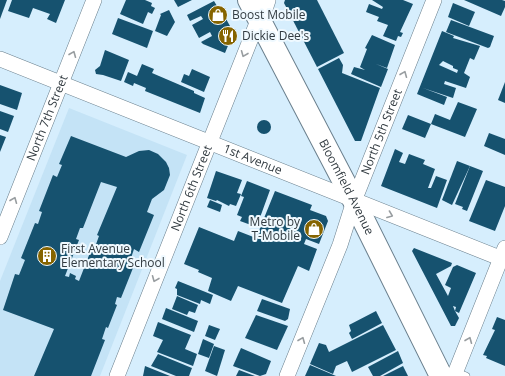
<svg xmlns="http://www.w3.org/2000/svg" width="505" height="376" font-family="'Open Sans',sans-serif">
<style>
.built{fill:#c4e3f6}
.building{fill:#16526f;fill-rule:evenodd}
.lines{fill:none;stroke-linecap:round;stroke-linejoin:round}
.lane-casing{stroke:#6b808e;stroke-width:8}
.street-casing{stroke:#6b808e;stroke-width:16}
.secondary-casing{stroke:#6b808e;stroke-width:22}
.primary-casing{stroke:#6b808e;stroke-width:24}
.lane{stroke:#fff;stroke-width:7}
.street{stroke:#fff;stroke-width:15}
.secondary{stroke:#fff;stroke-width:21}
.primary{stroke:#fff;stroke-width:22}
.oneway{stroke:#989da0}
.labels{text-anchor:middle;stroke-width:4;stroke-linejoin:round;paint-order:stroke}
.poi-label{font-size:12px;fill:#323b41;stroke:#eff9ff;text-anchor:start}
.street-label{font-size:12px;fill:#323b41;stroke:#eff9ff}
</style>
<rect width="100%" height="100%" fill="#d6eefd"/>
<polygon class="built" points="69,108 187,155 100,376 0,376 0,281"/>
<g class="building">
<polygon points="0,0 7,0 0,19"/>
<polygon points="12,0 65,0 56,23 47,19 50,14 33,8 29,18 8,11"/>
<polygon points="126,0 145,0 152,3 151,6 155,8 152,14 148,12 143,24 120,14"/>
<polygon points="174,0 192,0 178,7"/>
<polygon points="285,0 317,0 344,53 317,67 284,3"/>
<polygon points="372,0 403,0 413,4 400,32 403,33 401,37 398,36 396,41 383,36 388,25 377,21 379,17 366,12 369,4 382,9 383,7"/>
<polygon points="464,0 502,0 505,1 505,7 501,16"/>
<polygon points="214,1 220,11 221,10 230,26 228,27 232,36 225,53 203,44 201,42 212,36 210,32 199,38 192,25 203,19 201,16 190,21 187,15"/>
<polygon points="453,3 475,12 469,26 448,17"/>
<polygon points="169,10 175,22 167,36 155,31 161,15 160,14"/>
<polygon points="118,18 153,31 147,48 112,34"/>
<polygon points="451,20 494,36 490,47 488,48 446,32"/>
<path d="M442,31L454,36L453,38L480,46L474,60L470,58L464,73L470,77L466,88L445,81L444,84L456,88L453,98L423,88L447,97L444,105L417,94ZM443,61L453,66V68L458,70L457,73L439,65Z"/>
<polygon points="372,35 395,45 387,68 376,64 388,69 381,87 351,74 354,67 365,70 360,67 367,49 365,48"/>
<polygon points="105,50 129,60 121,81 103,75 96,74 95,70 100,66"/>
<polygon points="339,58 343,65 342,73 380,88 361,141 355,141 318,69"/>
<polygon points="142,64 154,69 152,73 194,91 194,93 205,98 200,113 145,91 146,88 134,83 133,86 124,82 128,72 137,76"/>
<polygon points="192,69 210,77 204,92 181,82 184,74 189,76"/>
<polygon points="505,82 505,103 498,100"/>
<polygon points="0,85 22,93 17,110 0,104"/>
<polygon points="458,102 477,109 465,137 431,124 425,138 402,129 408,115 431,124 435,114 450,120"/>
<polygon points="0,111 14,116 8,132 0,129"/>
<circle cx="264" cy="127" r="7"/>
<polygon points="489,133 505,139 505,155 484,146"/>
<polygon points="0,135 6,137 0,152"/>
<path d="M71,136L126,157L139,151L149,150L158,154L166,162L169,168L170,175L164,190L152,199L147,212L154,215L139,252L134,249L130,261L135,263L121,298L117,297L115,304L117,305L108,328L106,327L102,339L105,340L91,376H34L54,329L3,310L15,274L19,275L25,260L21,258L35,223L38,224L42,212L39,211L53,175L57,177L62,165L59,164ZM101,182L117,187L97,235L99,236L95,247L93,245L79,281L75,279L76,276L70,273L69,277L65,276L79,240L76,239L80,228H83Z"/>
<polygon points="395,149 403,153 399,162 405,164 409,154 425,160 423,164 435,169 428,188 431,188 436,176 447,180 437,208 381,186"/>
<polygon points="457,161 470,166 452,205 442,200"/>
<polygon points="470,166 483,171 467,211 462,209 463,207 455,204"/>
<polygon points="216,171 242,180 237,193 241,194 236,206 230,204 229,206 217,200 216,201 207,198"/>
<polygon points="486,180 505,187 505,206 495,231 469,221"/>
<polygon points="247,181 270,190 258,223 253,221 251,225 240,221 242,217 237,215 244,197 241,196"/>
<polygon points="275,191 312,205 310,210 326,216 328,221 319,244 306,239 304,244 317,249 309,271 298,266 282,303 238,286 231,301 208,291 212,278 198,272 199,270 184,264 199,227 234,241 238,231 256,238"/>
<polygon points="210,200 222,205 220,212 207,207"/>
<polygon points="414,248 452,263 451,266 436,274 448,296 451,288 445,285 453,267 457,265 476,273 459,313 455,311 456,307 453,306 455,311 459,318 455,326 451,326 412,251"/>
<polygon points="178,281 213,295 210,304 201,300 200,304 177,295 177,289 175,288"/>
<polygon points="177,296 198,305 195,313 189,311 187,315 172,309"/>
<polygon points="262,299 290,309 288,319 285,321 257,311"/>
<polygon points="166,308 198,321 194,332 162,319"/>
<polygon points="376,311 382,323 352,339 349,333 351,331 349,325"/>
<polygon points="256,315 288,326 277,350 245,338"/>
<polygon points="497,317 505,320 505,366 486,358 487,356 483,355 495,330 492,329"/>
<polygon points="158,322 191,335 185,349 197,354 193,366 157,352 163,340 153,336"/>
<polygon points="209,325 220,329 215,340 205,336"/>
<polygon points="383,325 396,350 352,372 347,361 336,366 333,374 310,364 319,343 326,345 329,352"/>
<polygon points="203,339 214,344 209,358 198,354"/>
<polygon points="214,346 225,350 217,376 205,371"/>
<polygon points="241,348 271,361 266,374 260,376 233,366"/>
<polygon points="398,351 403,363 380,376 373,376 368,367"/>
<polygon points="158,354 192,368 189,376 176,376 151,366"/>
<polygon points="310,365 336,376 305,376"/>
<polygon points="145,366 170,376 143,376"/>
<polygon points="403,366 408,376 383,376"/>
<polygon points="239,370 255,376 236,376"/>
</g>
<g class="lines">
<defs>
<polyline id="lane" points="456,372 466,376"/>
<g id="street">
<path id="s1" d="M0,59L505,260"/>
<path id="s2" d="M0,237L94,0"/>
<path id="s3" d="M117,376L259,18"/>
<path id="s4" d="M287,376L340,245L354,201L434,0"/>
<polyline points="454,376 505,248"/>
</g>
<polyline id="secondary" points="259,18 265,0"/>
<g id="primary">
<path id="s5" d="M249,0L354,201L441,376"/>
</g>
</defs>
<use href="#lane" class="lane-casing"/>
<use href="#street" class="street-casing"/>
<use href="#secondary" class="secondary-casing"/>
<use href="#primary" class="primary-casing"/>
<use href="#lane" class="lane"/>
<use href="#street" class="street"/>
<use href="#secondary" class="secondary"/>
<use href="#primary" class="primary"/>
</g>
<defs><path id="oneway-chevron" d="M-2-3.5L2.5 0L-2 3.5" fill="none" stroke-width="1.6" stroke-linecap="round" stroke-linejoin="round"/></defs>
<g class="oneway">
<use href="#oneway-chevron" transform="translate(73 54) rotate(-68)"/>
<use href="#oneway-chevron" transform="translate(244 54) rotate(112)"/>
<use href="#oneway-chevron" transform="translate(404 74) rotate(-68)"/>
<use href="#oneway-chevron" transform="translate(14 200) rotate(-68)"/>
<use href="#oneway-chevron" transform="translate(390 215) rotate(21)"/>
<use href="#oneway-chevron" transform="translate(155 279) rotate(112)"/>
<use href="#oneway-chevron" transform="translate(302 340) rotate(-68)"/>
<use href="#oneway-chevron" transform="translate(469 340) rotate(-68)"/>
</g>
<defs>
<symbol id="shop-disc" viewBox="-11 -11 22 22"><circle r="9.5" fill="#866400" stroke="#eff9ff"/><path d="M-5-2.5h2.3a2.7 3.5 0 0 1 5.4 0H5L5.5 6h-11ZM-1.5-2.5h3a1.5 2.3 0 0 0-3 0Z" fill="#fff"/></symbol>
<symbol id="restaurant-disc" viewBox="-11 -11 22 22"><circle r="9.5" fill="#866400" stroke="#eff9ff"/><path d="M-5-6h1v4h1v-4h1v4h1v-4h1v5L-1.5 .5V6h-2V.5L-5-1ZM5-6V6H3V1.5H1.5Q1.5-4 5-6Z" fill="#fff"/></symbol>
<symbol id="building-disc" viewBox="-11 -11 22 22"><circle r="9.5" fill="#866400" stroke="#eff9ff"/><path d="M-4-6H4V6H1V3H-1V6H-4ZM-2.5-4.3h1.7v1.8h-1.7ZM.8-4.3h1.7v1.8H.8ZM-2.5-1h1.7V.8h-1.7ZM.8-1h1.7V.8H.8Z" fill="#fff"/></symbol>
</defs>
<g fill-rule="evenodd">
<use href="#shop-disc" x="207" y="4" width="22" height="22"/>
<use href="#restaurant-disc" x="217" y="25" width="22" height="22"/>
<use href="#shop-disc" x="303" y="218" width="22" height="22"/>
<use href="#building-disc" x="36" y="245" width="22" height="22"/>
</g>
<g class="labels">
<g class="poi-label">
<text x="232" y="19">Boost Mobile</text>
<text x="242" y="40">Dickie Dee's</text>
<text x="300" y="226" text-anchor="end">Metro by<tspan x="300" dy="14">T-Mobile</tspan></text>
<text x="61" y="253">First Avenue<tspan x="61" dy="14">Elementary School</tspan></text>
</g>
<g class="street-label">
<text dy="4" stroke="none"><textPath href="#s2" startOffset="128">North 7th Street</textPath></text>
<text dy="4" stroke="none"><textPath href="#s4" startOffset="262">North 5th Street</textPath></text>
<text dy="4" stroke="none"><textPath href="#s1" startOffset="272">1st Avenue</textPath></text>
<text dy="4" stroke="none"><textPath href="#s5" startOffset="211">Bloomfield Avenue</textPath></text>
<text dy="4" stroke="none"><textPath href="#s3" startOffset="202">North 6th Street</textPath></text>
</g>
</g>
</svg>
